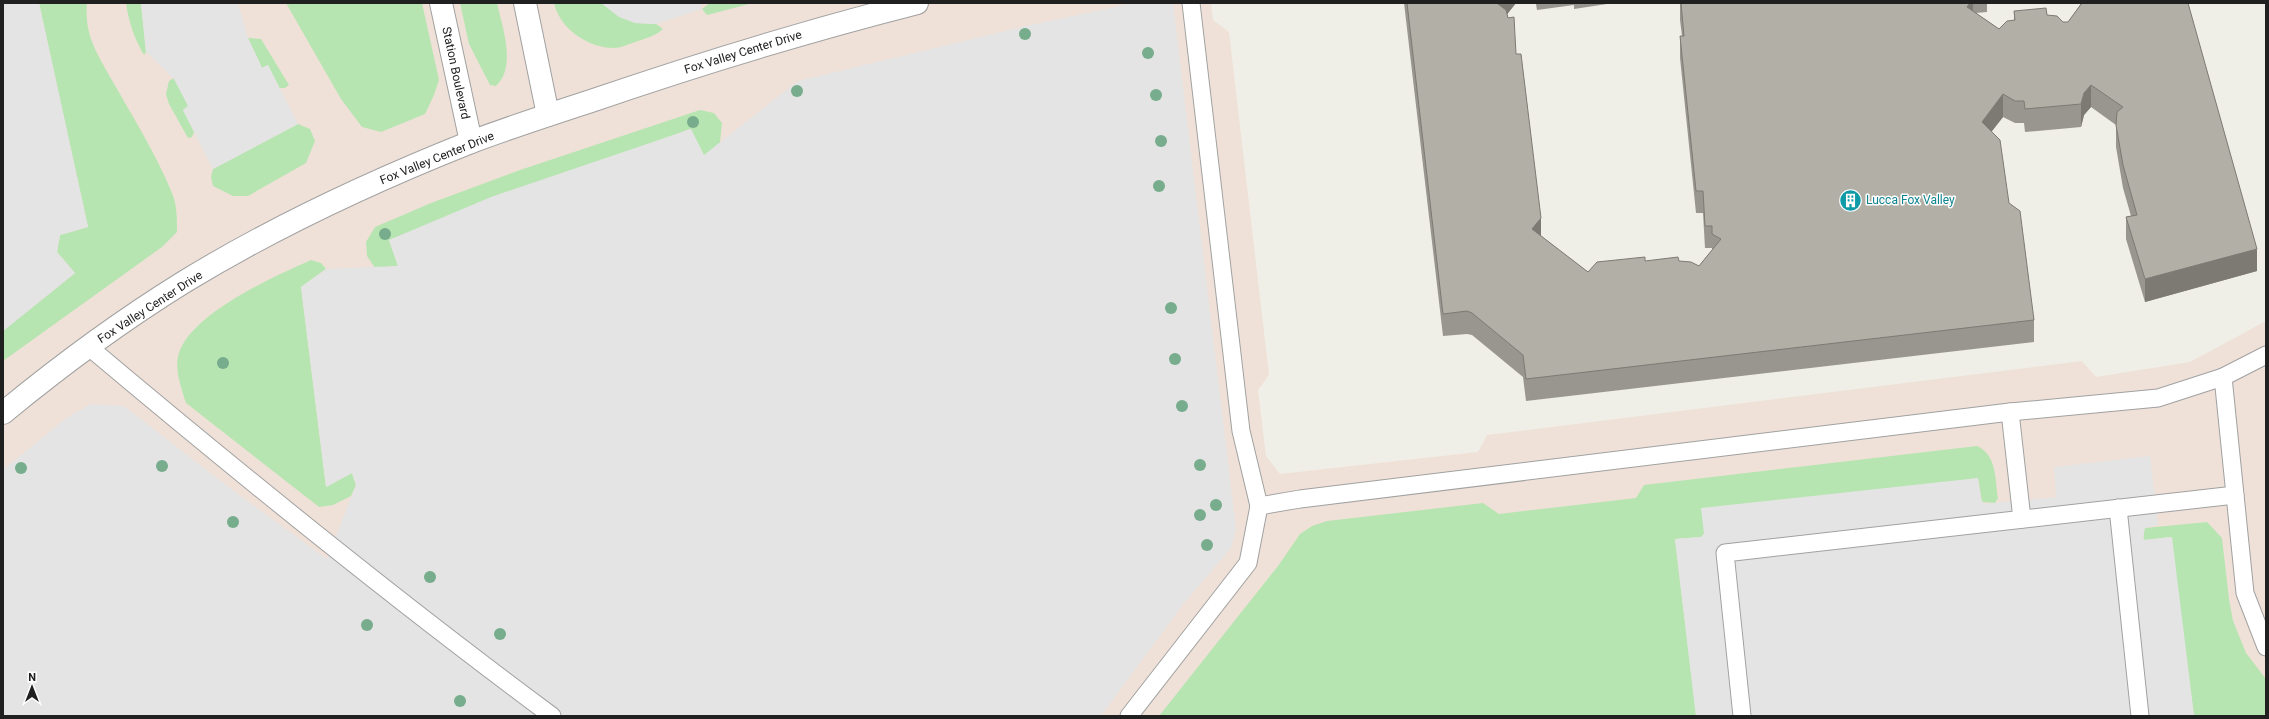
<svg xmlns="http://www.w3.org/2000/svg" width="2269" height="719" font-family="Roboto,sans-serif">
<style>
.commercial{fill:#efe1d8}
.grass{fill:#b7e5b1}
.parking{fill:#e4e4e4}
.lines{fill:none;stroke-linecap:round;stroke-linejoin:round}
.service-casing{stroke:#a1a1a1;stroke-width:19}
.minor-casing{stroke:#a1a1a1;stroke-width:24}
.service{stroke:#fff;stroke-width:17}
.minor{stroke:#fff;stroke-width:22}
.tree{fill:#77ac8c}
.wall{fill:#99968f}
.shaded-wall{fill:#7d7a74}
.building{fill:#b2afa6;stroke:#7d7a74}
.labels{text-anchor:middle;stroke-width:3;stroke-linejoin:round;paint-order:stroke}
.street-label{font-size:12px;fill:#202020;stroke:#fff}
.culture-label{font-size:12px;fill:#0d838f;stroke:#fff;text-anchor:start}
</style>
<rect width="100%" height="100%" fill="#efefe7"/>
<polygon class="commercial" points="3,3 1211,3 1213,20 1229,32 1269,375 1258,390 1266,456 1280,474 1478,452 1487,435 2082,361 2096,377 2190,362 2266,321 2266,716 3,716"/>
<g class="grass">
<path d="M39,3H87C84,36 98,55 113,82C133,117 157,156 172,193C177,205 177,218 177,232L162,247L3,361V331L75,273L57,252L60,235L88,227Z"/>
<path d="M126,3H141L146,52L144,55C134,38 129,23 126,3Z"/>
<polygon points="286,3 422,3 439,80 434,95 425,114 381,132 362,127 341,99"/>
<path d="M460,3H497C502,26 517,67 496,86L490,85L469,44Z"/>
<path d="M554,3H601L635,23L656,24L663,29C655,36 647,38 638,41C631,43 622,48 614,48C588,48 560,29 554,3Z"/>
<polygon points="710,3 753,3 707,15 702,9"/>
<polygon points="248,38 261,39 289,85 285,88 279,88 268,65 262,68"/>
<polygon points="174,78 189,106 183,110 194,132 192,137 188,138 169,104 166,94 169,81"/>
<polygon points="700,110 714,113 722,123 720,143 704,156 690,129 389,240 398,266 375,268 367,256 366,242 375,227 431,203 520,170"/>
<polygon points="298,124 310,129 315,141 306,163 248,196 233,196 213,186 211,177 213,169"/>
<path d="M311,260L321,263L326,269L301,287L326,487L352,473L356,485L351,496L333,505L319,507L186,403C181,387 173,366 180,350C197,311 273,277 311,260Z"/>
<path d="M1977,446C1997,455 1995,479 1998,498L1995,503L1982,502L1978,478L1704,534L1701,537L1675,539L1696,716H1159L1278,566L1300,534L1312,526L1327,521L1483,503L1499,514L1636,498L1644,485Z"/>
<polygon points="2207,522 2222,538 2229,599 2233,621 2246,653 2266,679 2266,716 2194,716 2171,537 2144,540 2143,532 2145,528"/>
</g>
<g class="parking">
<polygon points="3,3 39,3 88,227 60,235 57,252 75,273 3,331"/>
<polygon points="141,3 238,3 248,38 262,68 268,65 298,124 213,169 183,110 188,106 174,79 146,52"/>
<polygon points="601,3 700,3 702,9 656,24 635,23 619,17"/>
<polygon points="1173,3 1236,529 1231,548 1184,603 1101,716 3,716 3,470 65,419 91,404 124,406 235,492 327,559 356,485 352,473 326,487 301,287 326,269 398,266 389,240 491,197 691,129 704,155 798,81 1026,26 1129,4"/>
<polygon points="2150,456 2158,525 2145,528 2143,538 2145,540 2172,537 2194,716 1696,716 1675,539 1701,537 1704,534 1701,508 1978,478 1981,499 1984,504 2056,497 2054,467"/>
</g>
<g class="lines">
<defs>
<g id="service">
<path d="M89,347C240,474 394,599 552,716"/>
<polyline points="2266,355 2223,377 2245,593 2266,647"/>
<polyline points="2010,412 2022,519"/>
<polyline points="1259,506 1300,499 2010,412 2158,398 2223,377"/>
<polyline points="2118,508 2140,716"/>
<polyline points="1129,716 1248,563 1259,506 1241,431 1191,3"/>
<polyline points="1742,716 1725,553 2235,495"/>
</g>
<g id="minor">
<polyline points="441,3 471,142"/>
<polyline points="525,3 548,115"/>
<path d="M3,413C60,366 121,321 184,282C274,227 373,181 471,142C511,127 551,114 591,101C699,64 807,31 917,3"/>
</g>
</defs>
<use href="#service" class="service-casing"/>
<use href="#minor" class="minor-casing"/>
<use href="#service" class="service"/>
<use href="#minor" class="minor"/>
</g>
<g class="tree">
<circle cx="1025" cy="34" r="6"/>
<circle cx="1148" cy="53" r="6"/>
<circle cx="797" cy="91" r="6"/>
<circle cx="1156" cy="95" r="6"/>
<circle cx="693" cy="122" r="6"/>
<circle cx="1161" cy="141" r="6"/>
<circle cx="1159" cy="186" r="6"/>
<circle cx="385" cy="234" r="6"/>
<circle cx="1171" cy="308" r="6"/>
<circle cx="1175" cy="359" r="6"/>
<circle cx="223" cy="363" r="6"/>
<circle cx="1182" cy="406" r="6"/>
<circle cx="1200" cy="465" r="6"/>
<circle cx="162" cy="466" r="6"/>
<circle cx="21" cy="468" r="6"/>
<circle cx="1216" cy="505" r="6"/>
<circle cx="1200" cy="515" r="6"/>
<circle cx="233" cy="522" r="6"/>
<circle cx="1207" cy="545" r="6"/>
<circle cx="430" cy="577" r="6"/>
<circle cx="367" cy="625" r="6"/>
<circle cx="500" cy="634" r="6"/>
<circle cx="460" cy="701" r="6"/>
</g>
<g class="wall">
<polygon points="1404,3 1516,3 1507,14 1516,54 1541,236 1588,272 1645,261 1679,261 1699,266 1712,250 1712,248 1705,248 1703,213 1696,213 1680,58 1680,36 1682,36 1680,20 1680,3 1987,3 1987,12 1976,13 1999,29 2014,21 2014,11 2047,15 2063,22 2068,22 2080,5 2080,3 2188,3 2257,271 2145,302 2126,239 2126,217 2131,216 2123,188 2116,147 2116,125 2091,107 2084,115 2081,127 2025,132 2024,123 2015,123 2003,117 1991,132 2009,203 2034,320 2034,342 1526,401 1523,377 1472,335 1467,334 1443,336"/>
<polygon points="1526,3 1607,3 1607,4 1574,9 1574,5 1537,10 1536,4 1526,4"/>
</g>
<g class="shaded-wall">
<polygon points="1499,3 1516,3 1498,26 1498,4"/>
<polygon points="1970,3 1973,3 1973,21 1967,7"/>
<polygon points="2091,85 2091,107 2084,115 2081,127 2081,104 2084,93"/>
<polygon points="2003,94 2003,117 1982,144 1982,122"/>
<polygon points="1541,218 1541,240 1532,229"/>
<polygon points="2257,249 2257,271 2145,302 2145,279"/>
</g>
<polygon class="building" points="1407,3 1499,3 1498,4 1506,10 1508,18 1514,17 1516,54 1521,54 1541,218 1532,229 1588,272 1597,262 1645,257 1645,261 1678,257 1679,261 1691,262 1699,266 1721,239 1712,234 1712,226 1705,226 1703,191 1696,191 1680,36 1684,36 1681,3 1970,3 1967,7 1999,29 2007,21 2015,20 2014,11 2046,8 2047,15 2057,16 2063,22 2068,22 2082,3 2188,3 2257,249 2145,279 2126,217 2137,215 2123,165 2116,125 2117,112 2123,107 2091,85 2084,93 2081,104 2025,109 2024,101 2015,101 2003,94 1982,122 2000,140 2009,203 2020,211 2034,320 1526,379 1523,355 1472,313 1467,311 1443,314"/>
<defs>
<symbol id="building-disc" viewBox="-11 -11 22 22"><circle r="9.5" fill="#0f9aa8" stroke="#fff"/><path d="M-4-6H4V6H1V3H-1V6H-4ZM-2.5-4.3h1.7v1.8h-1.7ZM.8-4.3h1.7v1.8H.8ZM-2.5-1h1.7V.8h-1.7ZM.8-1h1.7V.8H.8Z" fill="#fff"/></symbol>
</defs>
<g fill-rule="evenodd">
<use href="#building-disc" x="1838" y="188" width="25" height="25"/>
</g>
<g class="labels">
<g class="street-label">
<text transform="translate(743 52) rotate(-17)" y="4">Fox Valley Center Drive</text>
<text transform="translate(456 73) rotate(78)" y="4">Station Boulevard</text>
<text transform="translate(437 158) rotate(-22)" y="4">Fox Valley Center Drive</text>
<text transform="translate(150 307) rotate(-33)" y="4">Fox Valley Center Drive</text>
</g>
<g class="culture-label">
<text x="1866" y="204">Lucca Fox Valley</text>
</g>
</g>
<rect width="2269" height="719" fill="none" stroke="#202020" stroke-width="8"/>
<g transform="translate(32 687)" stroke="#ffffff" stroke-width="3" paint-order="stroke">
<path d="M0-3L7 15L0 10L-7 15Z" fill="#202020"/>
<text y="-6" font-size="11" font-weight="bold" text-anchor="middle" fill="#202020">N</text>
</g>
</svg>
